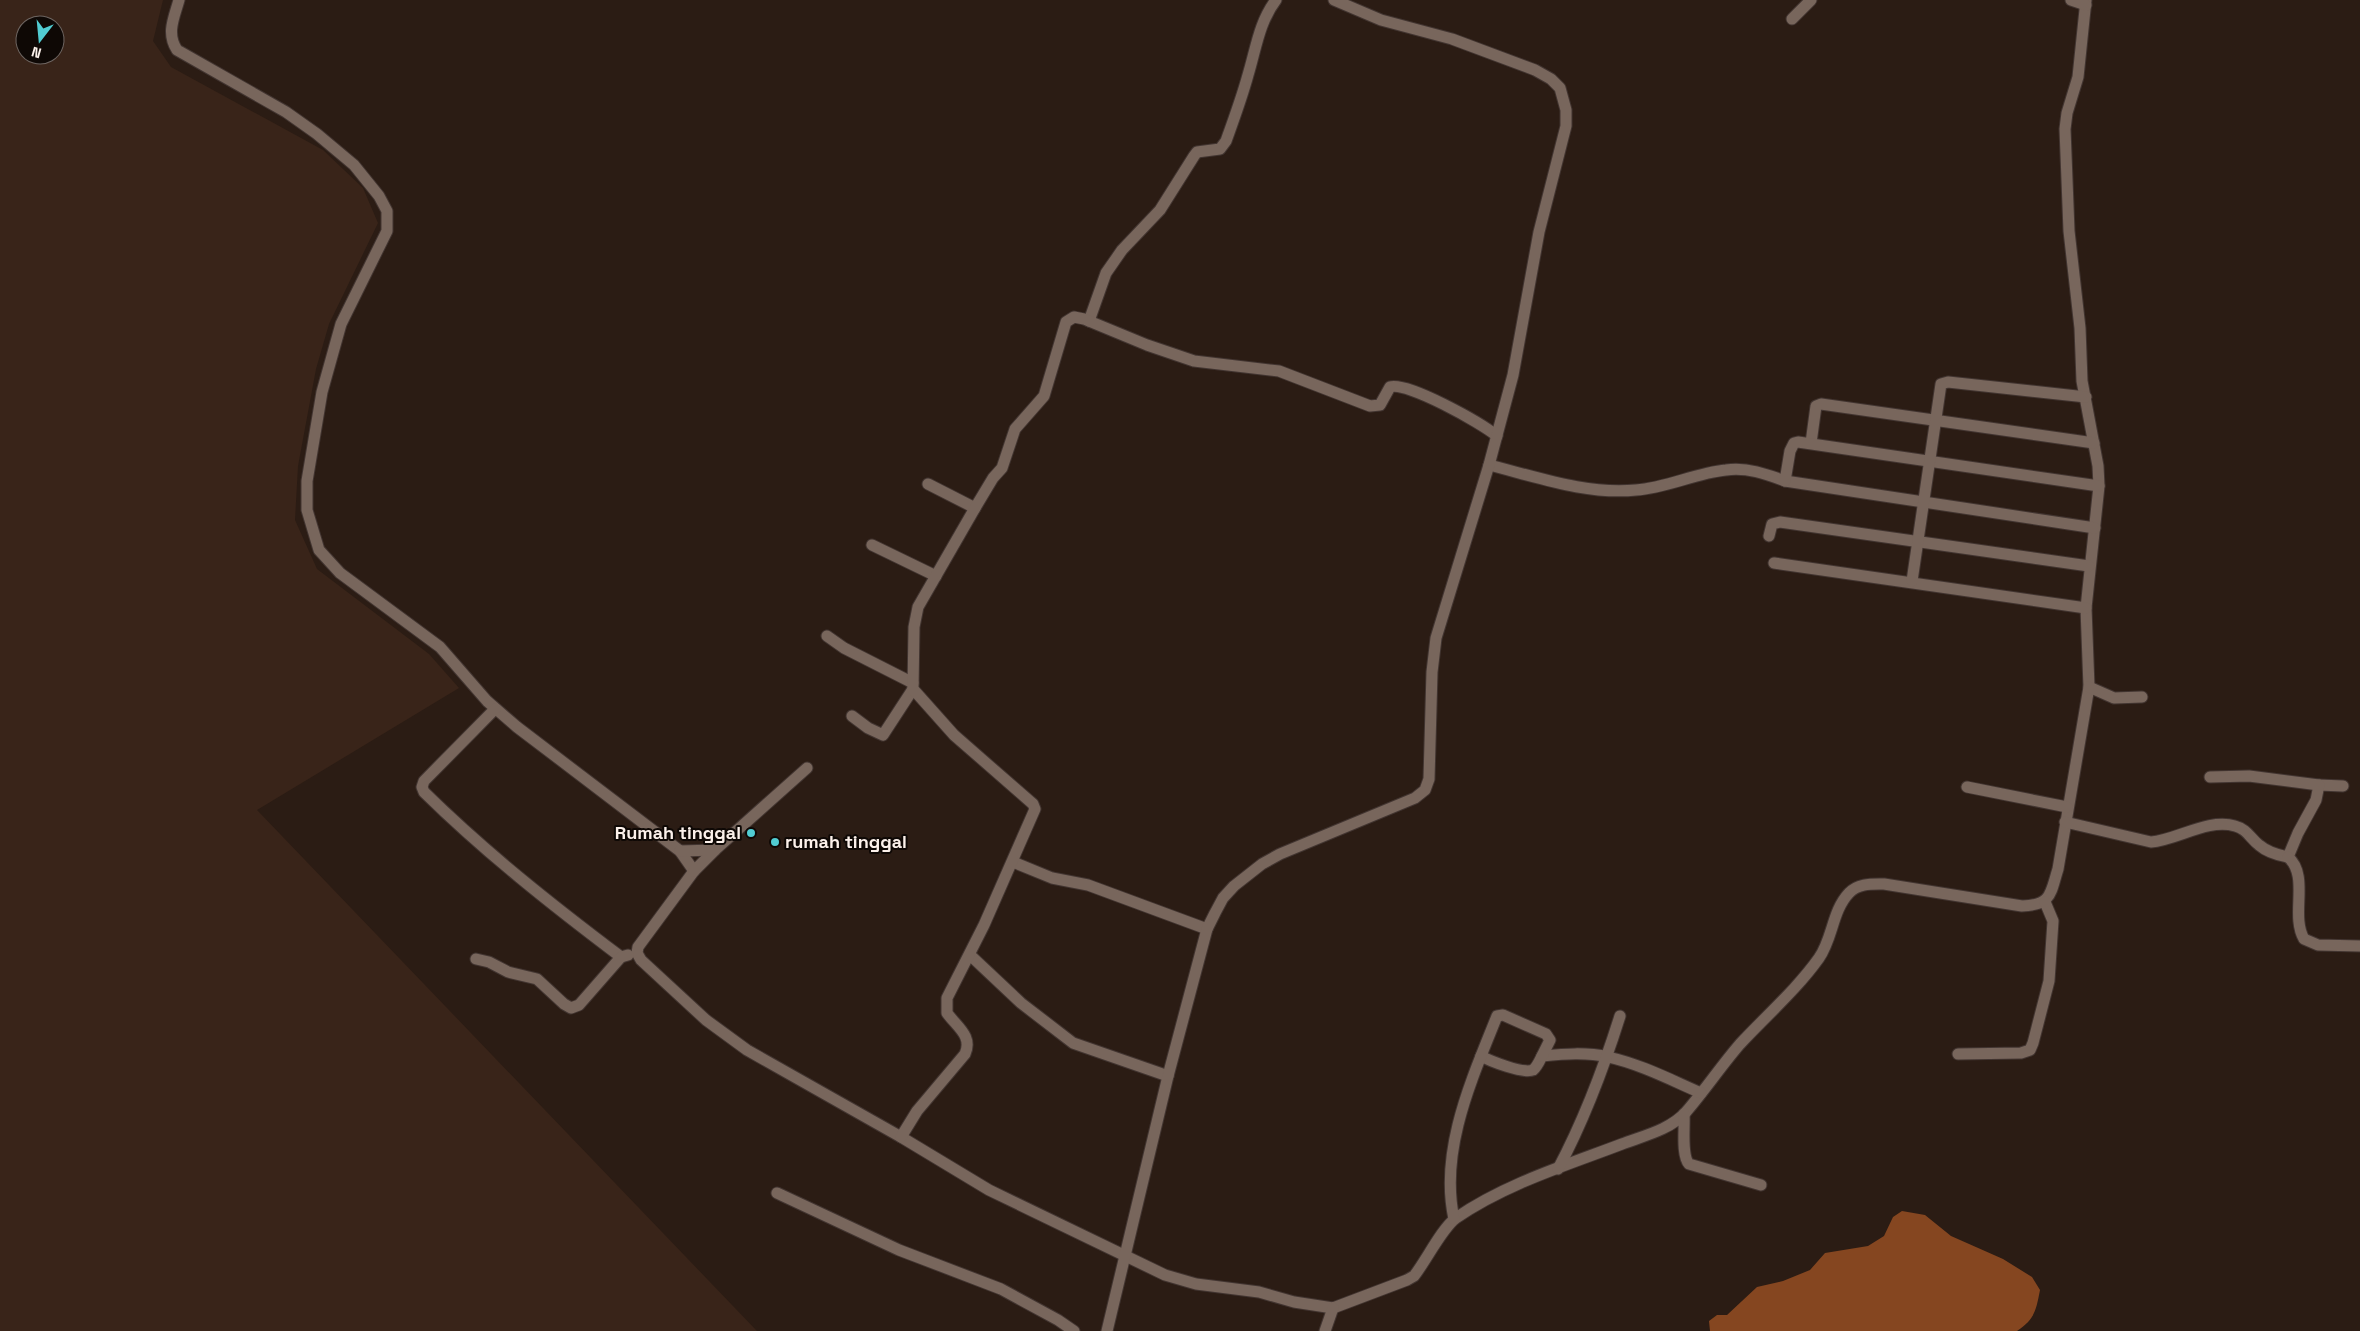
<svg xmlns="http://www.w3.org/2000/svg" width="2360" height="1331" font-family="'Space Grotesk',sans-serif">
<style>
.built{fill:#392419;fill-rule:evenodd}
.water{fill:#854620}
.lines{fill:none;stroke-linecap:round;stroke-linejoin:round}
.minor-casing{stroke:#423531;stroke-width:13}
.minor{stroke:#78665c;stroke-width:11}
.poi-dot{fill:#51ccd2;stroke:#0e0805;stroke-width:2}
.labels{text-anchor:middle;stroke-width:4;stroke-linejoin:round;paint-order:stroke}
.poi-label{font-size:18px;font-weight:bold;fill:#fcf1eb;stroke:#0e0805;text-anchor:end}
</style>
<rect width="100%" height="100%" fill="#2b1c14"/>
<path class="built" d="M0,0H163L153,41L171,67L323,150L363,188L378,223L329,324L316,369L298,466L295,520L317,569L429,654L459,688L257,810L757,1331H0ZM25,25H55V55H25Z"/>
<path class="water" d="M1902,1211L1925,1215L1951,1236L2003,1259L2032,1277L2040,1290C2036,1310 2035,1319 2017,1331H1710L1709,1321L1717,1315H1727L1757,1287L1783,1281L1810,1270L1825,1253L1868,1246L1884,1236L1893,1217Z"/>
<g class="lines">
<defs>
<g id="minor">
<path d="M179,0C174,18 166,33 177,50L286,112L317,134L354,165L379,196L387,211V231L341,324L322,392L307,481V510L319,550L340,573L440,647L487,701L517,727L680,851L694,871L638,947L637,953L641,960L706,1020L747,1050L901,1137L989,1190L1165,1275L1196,1284L1259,1292L1294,1302L1333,1308L1407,1280L1414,1276C1426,1261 1442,1228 1456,1218C1505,1184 1567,1165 1622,1144C1643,1136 1670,1130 1686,1112C1705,1090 1721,1066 1740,1044C1766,1016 1797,989 1819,958C1833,938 1832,911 1849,893C1858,883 1872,884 1884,884L2022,906C2052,905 2050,894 2058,869L2089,687L2086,608L2099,486L2098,466L2082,381L2080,328L2069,231L2065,129L2067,113L2078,77L2086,0"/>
<polyline points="2071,0 2086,5"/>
<polyline points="1792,19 1811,0"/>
<path d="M1089,321L1106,273L1122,250L1160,210L1194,156L1197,152L1220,149L1226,141C1234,119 1242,97 1248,75C1256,49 1259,22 1276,0"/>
<polyline points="1811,443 1816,406 1821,404 2094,443"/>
<path d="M1489,465C1537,477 1587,495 1636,490C1667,488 1695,473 1726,470C1747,467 1766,474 1785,481L2095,528"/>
<polyline points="1785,481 1790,451 1794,443 1798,442 2099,486"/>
<polyline points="928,484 975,508"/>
<polyline points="1769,536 1772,524 1780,522 2089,566"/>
<polyline points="872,545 936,576"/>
<polyline points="1774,563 2086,608"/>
<polyline points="1912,581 1941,384 1948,382 2086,397"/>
<polyline points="827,636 844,648 913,683"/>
<polyline points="2089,687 2114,698 2142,697"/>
<path d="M495,709L424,781L422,787L424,792C485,852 552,905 621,957"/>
<polyline points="852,716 868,728 883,735 913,689"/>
<polyline points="2319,785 2343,786"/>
<polyline points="1967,787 2067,807"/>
<path d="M2065,822L2151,842C2177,840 2208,818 2235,826C2247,829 2250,838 2259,845C2267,852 2277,855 2288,857L2298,833L2316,800L2319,785L2249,776L2210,777"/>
<polyline points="680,851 715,850 807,768"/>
<path d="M2288,857C2310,876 2290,915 2304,939L2318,945L2360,946"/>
<polyline points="1013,862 1052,878 1088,885 1207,929"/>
<polyline points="694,871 715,850"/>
<polyline points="970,955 1021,1003 1073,1043 1168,1076"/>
<polyline points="476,959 489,962 508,972 537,979 564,1004 571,1008 579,1005 621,957 628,955"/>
<polyline points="1958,1054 2021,1053 2030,1050 2033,1043 2049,981 2053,921 2045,902"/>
<path d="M1481,1056C1490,1061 1523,1074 1533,1070C1537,1067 1540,1060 1542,1056C1564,1054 1586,1052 1608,1057C1640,1064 1671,1080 1701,1093"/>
<path d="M1684,1114C1685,1127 1681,1155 1689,1164L1761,1185"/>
<path d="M901,1137L917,1111L965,1054C973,1036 957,1027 947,1013V998L984,925L1035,809L1033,804L954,735L913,689L914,627L918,607L975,508L993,478L1002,468L1015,429L1044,396L1066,322L1074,317L1084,319L1147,345L1194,361L1279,371L1370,406L1380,405L1390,387C1407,381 1481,423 1497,436"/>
<path d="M1558,1169C1584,1120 1603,1070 1620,1016"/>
<polyline points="777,1193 899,1250 1001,1289 1058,1320 1074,1331"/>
<path d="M1454,1219C1439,1150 1472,1079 1497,1016L1503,1015L1546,1034L1550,1040L1542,1056"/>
<polyline points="1107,1331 1168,1076 1207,929 1215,913 1223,898 1234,886 1262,864 1280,854 1415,798 1425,790 1429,779 1432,672 1436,638 1489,465 1513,375 1539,232 1566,126 1566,110 1560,88 1551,79 1535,70 1452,39 1381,20 1334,0"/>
<polyline points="1325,1331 1333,1308"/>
</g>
</defs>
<use href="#minor" class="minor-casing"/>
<use href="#minor" class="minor"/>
</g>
<g class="poi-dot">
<circle cx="751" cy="833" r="5"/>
<circle cx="775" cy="842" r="5"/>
</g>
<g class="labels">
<g class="poi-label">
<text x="741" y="839">Rumah tinggal</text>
<text x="785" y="848" text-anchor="start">rumah tinggal</text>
</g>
</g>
<g transform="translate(40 40) rotate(196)"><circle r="24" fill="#0e0805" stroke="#6d6561"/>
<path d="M0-4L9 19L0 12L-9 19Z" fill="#51ccd2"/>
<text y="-8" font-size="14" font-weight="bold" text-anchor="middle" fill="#fcf1eb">N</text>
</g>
</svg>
